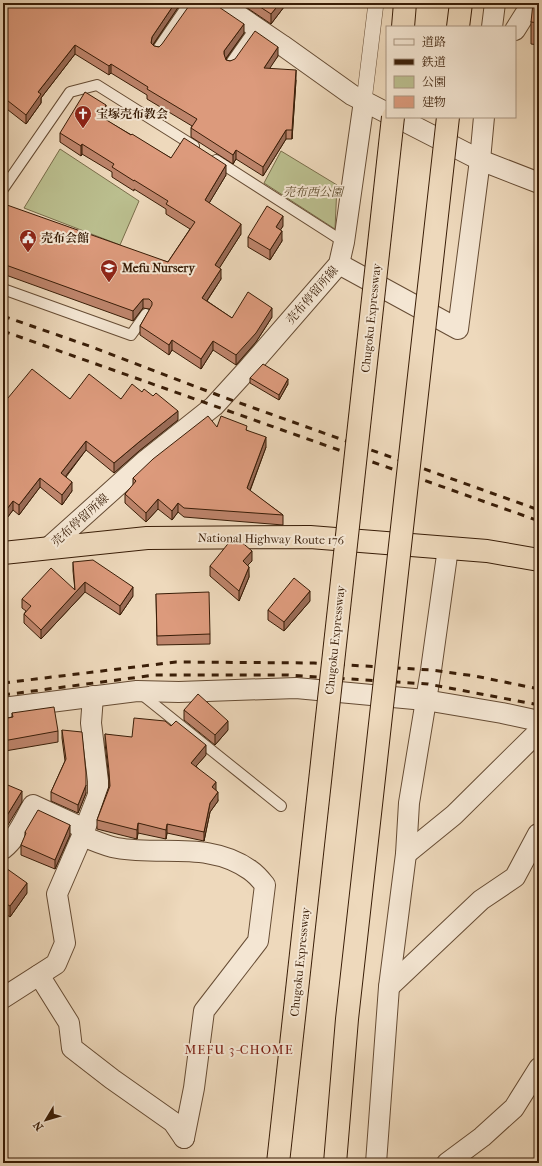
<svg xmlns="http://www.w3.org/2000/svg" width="542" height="1166" font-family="'IM FELL French Canon','Noto Serif JP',serif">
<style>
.green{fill:#bbbf8f;stroke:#7a6e4b}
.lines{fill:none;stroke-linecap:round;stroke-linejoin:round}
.service-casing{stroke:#664c34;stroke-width:12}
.pedestrian-casing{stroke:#664c34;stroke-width:16}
.minor-casing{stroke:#664c34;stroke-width:22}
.trunk-casing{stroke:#391d07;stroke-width:24}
.motorway-casing{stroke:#391d07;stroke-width:24}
.service{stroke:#f4e6d3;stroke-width:10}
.pedestrian{stroke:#f4e6d3;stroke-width:15}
.minor{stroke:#f4e6d3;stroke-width:20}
.trunk{stroke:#eed9bc;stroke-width:22}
.motorway{stroke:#eed9bc;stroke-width:22}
.rail{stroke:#391d07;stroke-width:3;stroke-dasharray:7 7;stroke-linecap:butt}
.motorway-bridge-casing{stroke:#391d07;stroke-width:24;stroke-linecap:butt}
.motorway-bridge{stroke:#eed9bc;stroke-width:22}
.wall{fill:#bd846b;stroke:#391d07}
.shaded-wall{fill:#9a6c57;stroke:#391d07}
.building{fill:#dc9a7c;stroke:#391d07}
.labels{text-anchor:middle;stroke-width:4;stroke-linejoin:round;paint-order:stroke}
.poi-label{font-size:12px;font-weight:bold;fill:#391d07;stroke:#f4e6d3;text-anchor:start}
.park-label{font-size:12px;font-style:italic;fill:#604e30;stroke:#f4e6d3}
.street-label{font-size:12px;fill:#391d07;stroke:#f4e6d3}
.neighbourhood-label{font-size:13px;letter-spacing:1px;fill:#7a1f14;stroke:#f4e6d3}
</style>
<rect width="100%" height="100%" fill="#eed9bc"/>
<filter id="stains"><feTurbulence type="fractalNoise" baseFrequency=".005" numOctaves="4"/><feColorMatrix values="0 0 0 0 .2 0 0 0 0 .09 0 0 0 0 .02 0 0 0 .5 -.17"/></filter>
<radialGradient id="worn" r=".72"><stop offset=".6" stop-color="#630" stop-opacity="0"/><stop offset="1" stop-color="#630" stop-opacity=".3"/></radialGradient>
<g class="green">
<polygon points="60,149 139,201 120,245 24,208"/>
<polygon points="281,151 337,185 335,229 264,183"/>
</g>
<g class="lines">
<defs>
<g id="service">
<polyline points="157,50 189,3"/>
<polyline points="230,64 256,27"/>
<polyline points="216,160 344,242"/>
<polyline points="3,189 70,92 97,85 194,146"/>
<polyline points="3,289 131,335 146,314"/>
<polyline points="140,693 281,806"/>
</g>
<polyline id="pedestrian" points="364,101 376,3"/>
<g id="minor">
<polyline points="220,3 282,45 352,95 387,113"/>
<polyline points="492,27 495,3"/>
<polyline points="515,30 532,3"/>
<polyline points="396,117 480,160 539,183"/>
<polyline points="339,264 458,329 480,160 484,117"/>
<polyline points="48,548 146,460 214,406 245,372 339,264 344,242 364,101"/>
<polyline points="3,708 137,691 179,692 296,688 425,700 502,713 539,721"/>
<path d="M82,836C93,840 105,846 117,848C162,856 210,841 250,870C256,874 261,880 265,885L258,941L204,1011L194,1088L184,1138"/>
<path d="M3,849C17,838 24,820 33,805L85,829"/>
<polyline points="406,854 454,815 539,731"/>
<polyline points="39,975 69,1023 72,1048 112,1079 173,1122 184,1138"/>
<polyline points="389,987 481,900 515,877 538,834"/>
<polyline points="3,998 56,964 65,943 57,894 82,836 98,795 98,781 91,723 93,696"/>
<polyline points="376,1163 389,987 406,854 409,803 431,670 448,548"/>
<polyline points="447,1163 482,1137 514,1108 539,1068"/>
</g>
<polyline id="trunk" points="3,553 147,538 310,537 487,551 539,560"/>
<g id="motorway">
<polyline points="403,27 405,3"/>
<polyline points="458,27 461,3"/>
</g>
</defs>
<use href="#service" class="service-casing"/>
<use href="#pedestrian" class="pedestrian-casing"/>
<use href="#minor" class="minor-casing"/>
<use href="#trunk" class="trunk-casing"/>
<use href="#motorway" class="motorway-casing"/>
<use href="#service" class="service"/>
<use href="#pedestrian" class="pedestrian"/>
<use href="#minor" class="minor"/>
<use href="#trunk" class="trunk"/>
<use href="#motorway" class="motorway"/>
<g class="rail">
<polyline points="3,316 92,347 223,397 539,510"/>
<polyline points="3,331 539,521"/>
<polyline points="3,683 176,662 314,663 431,670 475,676 539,689"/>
<polyline points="3,695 155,675 287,675 428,684 539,705"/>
</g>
<defs>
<g id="motorway-bridge">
<polyline points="278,1163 393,117"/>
<polyline points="335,1163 347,1019 448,117"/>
</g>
</defs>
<use href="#motorway-bridge" class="motorway-bridge-casing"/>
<use href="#motorway-bridge" class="motorway-bridge"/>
</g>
<g class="wall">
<polygon points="3,3 181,3 153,45 154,46 159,47 244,33 226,59 226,60 230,61 278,56 269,68 296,80 292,139 286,139 263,176 236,159 233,164 191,137 191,128 192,126 147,99 147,95 111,73 109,75 75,54 41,98 41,103 26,124 3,106"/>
<polygon points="240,3 287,3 271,24"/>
<polygon points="539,3 539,45 531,44 531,22"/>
<polygon points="106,115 104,119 171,158 226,175 209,203 241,234 219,268 221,279 207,301 232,318 272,317 256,342 236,365 213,350 201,369 172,350 169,355 140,335 140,326 150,309 149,309 143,308 133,321 3,274 3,216 168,262 190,229 166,214 166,209 134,189 134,191 112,177 112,172 82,154 81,156 60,142 60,133"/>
<polygon points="283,226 280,230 282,241 270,260 248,247 248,237"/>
<polygon points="250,378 288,384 279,400 250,383"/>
<polygon points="70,399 121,399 178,420 139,451 114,473 86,450 66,477 72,491 62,505 40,487 19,515 13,510 7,518 3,515 3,404"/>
<polygon points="217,427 247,430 266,447 250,491 283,515 283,525 184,517 178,512 172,520 158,509 146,522 125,503 125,494 133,485 133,478"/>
<polygon points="252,561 248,565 249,577 239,601 210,576 210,566"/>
<polygon points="73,562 133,596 120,615 85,592 41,639 24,623 24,614 26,611 22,608 22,599 75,590 73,571"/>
<polygon points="156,594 210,634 210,644 157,645"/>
<polygon points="310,601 284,631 268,620 268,610"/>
<polygon points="184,710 228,730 215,745 184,720"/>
<polygon points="12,713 58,731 58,742 5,751 5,760 3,760 3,719 12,717"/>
<polygon points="62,730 86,793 78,813 51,801 51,792 65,761 62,738"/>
<polygon points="105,734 206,755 196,766 216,790 218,801 210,812 204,841 167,833 166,839 138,833 137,839 97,829 97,820 109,786 109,780 105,743"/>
<polygon points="25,832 70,835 55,869 21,855 21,845 25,837"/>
<polygon points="3,866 27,893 10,917 3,912"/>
</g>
<g class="shaded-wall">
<polygon points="175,3 181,3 152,46 151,43 152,37"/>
<polygon points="280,3 287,3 271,24 271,14"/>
<polygon points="244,24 244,33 224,61 224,51"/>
<polygon points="75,45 75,54 41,98 41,103 26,124 26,115 38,92"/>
<polygon points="278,47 278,56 264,77 264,68"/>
<polygon points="111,64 111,73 109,75 109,66"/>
<polygon points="296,70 296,80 292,139 292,130"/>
<polygon points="106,105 106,115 100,126 100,116"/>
<polygon points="286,130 286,139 263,176 263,167"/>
<polygon points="82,144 82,154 81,156 81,146"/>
<polygon points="236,150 236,159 233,164 233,155"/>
<polygon points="226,165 226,175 205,210 205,200"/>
<polygon points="283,216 283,226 276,237 276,227"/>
<polygon points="241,224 241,234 215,275 215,265"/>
<polygon points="282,231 282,241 270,260 270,250"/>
<polygon points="221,269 221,279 202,308 202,298"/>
<polygon points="143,299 143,308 133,321 133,311"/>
<polygon points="272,308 272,317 256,342 236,365 236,355"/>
<polygon points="172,340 172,350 169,355 169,345"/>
<polygon points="213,341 213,350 201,369 201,359"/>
<polygon points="288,379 288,384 279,400 279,395"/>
<polygon points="178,411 178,420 139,451 114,473 114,463 139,442"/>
<polygon points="266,437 266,447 247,498 247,488"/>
<polygon points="86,441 86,450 61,482 61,473"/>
<polygon points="40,478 40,487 19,515 19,505"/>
<polygon points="72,482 72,491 62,505 62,495"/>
<polygon points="158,499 158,509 146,522 146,513"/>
<polygon points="13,501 13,510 7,518 7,509"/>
<polygon points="178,503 178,512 172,520 172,511"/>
<polygon points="252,551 252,561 243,570 243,561"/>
<polygon points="249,567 249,577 239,601 239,591"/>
<polygon points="85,582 85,592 41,639 41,630"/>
<polygon points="133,587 133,596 120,615 120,606"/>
<polygon points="310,591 310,601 284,631 284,622"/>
<polygon points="228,721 228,730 215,745 215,735"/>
<polygon points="206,745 206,755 191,772 191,763"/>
<polygon points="5,749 5,760 3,760 3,750"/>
<polygon points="216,782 216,792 212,787"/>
<polygon points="86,785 86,793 78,813 78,805"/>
<polygon points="22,791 22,802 3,833 3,822"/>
<polygon points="218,792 218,801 210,812 204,841 204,832 210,803"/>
<polygon points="138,823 138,833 137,839 137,830"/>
<polygon points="167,824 167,833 166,839 166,830"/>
<polygon points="70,825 70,835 55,869 55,860"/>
<polygon points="27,883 27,893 10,917 10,906"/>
</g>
<g class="building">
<polygon points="3,3 175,3 152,37 151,43 154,46 159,47 162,44 191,3 213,3 244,24 224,51 224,54 226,60 230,61 235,59 255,31 278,47 264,68 296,70 292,130 286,130 263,167 236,150 233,155 191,128 197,119 147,89 148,87 111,64 109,66 75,45 38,92 41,94 26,115 3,97"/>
<polygon points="254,3 280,3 271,14"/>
<polygon points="533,3 539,3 539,23 531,22"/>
<polygon points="85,92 106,105 100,116 131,135 132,134 171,158 184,138 226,165 205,200 241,224 215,265 221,269 202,298 232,318 248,292 272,308 256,333 236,355 213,341 201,359 172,340 169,345 140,326 152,305 152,302 149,299 143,299 133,311 3,264 3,216 7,205 168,262 195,222 166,204 168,201 134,180 134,181 112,167 114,164 82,144 81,146 60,133"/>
<polygon points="267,206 283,216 276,227 282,231 270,250 248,237"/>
<polygon points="263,364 288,379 279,395 250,378"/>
<polygon points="32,369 70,399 89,374 121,399 132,384 142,392 144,389 153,396 156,393 178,411 139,442 114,463 86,441 61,473 72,482 62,495 40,478 19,505 13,501 7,509 3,505 3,404"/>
<polygon points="208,416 217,427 221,416 247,426 246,430 266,437 247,488 283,515 184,508 178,503 172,511 158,499 146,513 125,494 136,481 133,478 153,459"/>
<polygon points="231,540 239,540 252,551 243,561 249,567 239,591 210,566"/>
<polygon points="93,560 133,587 120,606 85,582 41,630 24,614 31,606 22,599 51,568 75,590 73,562"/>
<polygon points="294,578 310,591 284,622 268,610"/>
<polygon points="209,592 210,634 157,636 156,594"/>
<polygon points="198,694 228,721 215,735 184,710"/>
<polygon points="54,707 58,731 3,741 5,749 3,750 3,719 13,717 12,713"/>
<polygon points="134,718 165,721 171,726 176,721 206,745 191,763 216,782 212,787 218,792 210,803 204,832 167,824 166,830 138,823 137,830 97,820 110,786 109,771 105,734 132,737"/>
<polygon points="62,730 82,732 86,773 86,785 78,805 51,792 66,759"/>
<polygon points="3,783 22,791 3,822"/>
<polygon points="38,810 70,825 55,860 21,845 26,833 25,832"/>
<polygon points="3,866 27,883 10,906 3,902"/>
</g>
<defs>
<symbol id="church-pin" viewBox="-11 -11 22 30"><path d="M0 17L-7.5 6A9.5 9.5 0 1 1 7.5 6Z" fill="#8f2418" stroke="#f4e6d3"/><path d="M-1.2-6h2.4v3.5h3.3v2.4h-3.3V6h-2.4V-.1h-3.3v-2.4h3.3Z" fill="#fff"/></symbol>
<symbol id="civic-pin" viewBox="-11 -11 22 30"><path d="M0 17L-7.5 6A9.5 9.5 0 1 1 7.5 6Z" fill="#8f2418" stroke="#f4e6d3"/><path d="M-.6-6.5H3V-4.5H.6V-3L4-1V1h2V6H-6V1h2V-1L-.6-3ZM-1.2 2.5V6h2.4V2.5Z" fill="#fff"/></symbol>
<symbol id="school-pin" viewBox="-11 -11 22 30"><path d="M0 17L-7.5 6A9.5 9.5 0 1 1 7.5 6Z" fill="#8f2418" stroke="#f4e6d3"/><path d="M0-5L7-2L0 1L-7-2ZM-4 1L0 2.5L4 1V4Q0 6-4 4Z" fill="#fff"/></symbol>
</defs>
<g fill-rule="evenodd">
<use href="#church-pin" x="73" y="104" width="20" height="27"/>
<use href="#civic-pin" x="18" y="228" width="20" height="27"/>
<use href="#school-pin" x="99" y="258" width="20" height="27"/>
</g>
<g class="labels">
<g class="poi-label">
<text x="96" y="118">宝塚売布教会</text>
<text x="41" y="242">売布会館</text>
<text x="122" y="272">Mefu Nursery</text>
</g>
<g class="park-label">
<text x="313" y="196">売布西公園</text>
</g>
<g class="street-label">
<text transform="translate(312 295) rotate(-49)" y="4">売布停留所線</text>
<text transform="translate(371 318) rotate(-84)" y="4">Chugoku Expressway</text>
<text transform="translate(80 520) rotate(-42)" y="4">売布停留所線</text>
<text transform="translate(271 539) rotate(1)" y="4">National Highway Route 176</text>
<text transform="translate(335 640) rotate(-84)" y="4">Chugoku Expressway</text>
<text transform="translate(300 962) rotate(-84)" y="4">Chugoku Expressway</text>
</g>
<g class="neighbourhood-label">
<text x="239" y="1054">MEFU 3-CHOME</text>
</g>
</g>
<rect width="542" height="1166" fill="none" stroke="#eed9bc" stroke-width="16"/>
<rect x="4" y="4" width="534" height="1158" fill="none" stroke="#391d07" stroke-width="2"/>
<rect x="8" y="8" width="526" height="1150" fill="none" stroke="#391d07"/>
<rect x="386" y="26" width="130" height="92" fill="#f4e6d3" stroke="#a99681"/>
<rect x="394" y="39" width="20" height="6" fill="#f4e6d3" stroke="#a99681"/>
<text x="422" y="46" font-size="12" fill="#391d07">道路</text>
<rect x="394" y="59" width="20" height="6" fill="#391d07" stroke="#a99681"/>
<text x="422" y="66" font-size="12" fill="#391d07">鉄道</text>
<rect x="394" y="76" width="20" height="12" fill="#bbbf8f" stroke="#a99681"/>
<text x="422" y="86" font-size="12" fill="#391d07">公園</text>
<rect x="394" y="96" width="20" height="12" fill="#dc9a7c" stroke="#a99681"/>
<text x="422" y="106" font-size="12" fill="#391d07">建物</text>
<g transform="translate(46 1120) rotate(232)" stroke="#f4e6d3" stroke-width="3" paint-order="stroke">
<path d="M0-3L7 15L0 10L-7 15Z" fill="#391d07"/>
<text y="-6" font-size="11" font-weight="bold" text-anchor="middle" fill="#391d07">N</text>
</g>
<rect width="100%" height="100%" filter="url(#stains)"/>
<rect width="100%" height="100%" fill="url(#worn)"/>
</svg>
